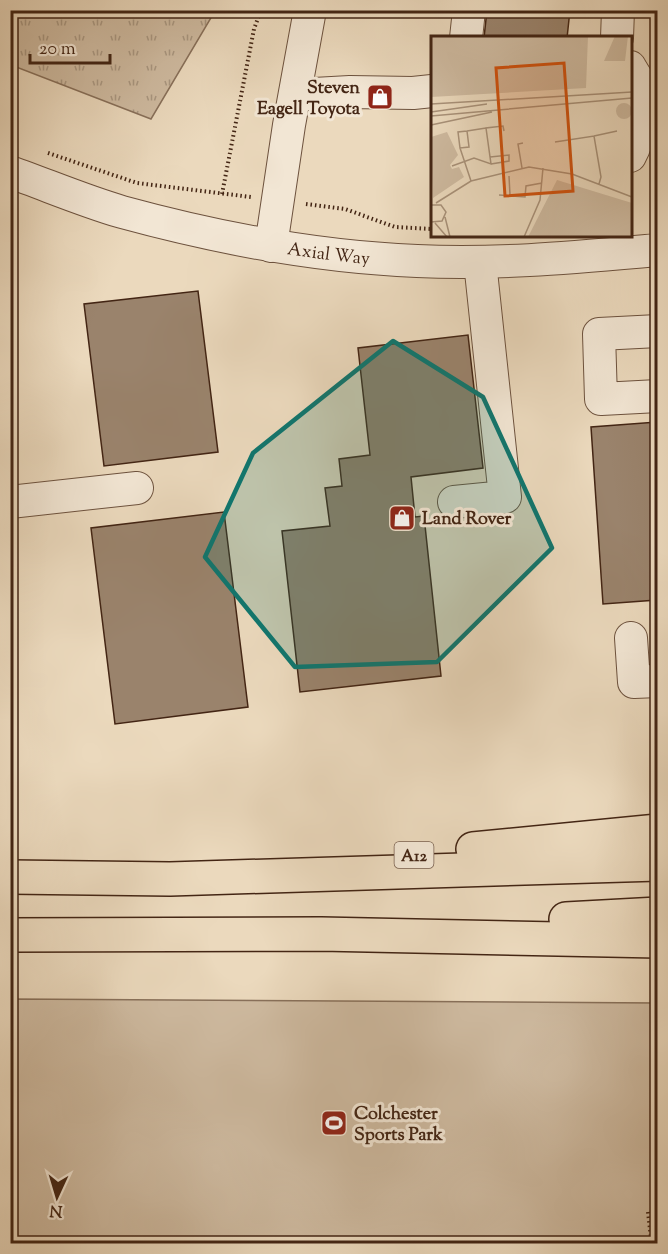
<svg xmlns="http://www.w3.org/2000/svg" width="668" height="1254" font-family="'Sorts Mill Goudy',serif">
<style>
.grass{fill:#cebaa0;stroke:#88705a;stroke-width:1.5}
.park{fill:url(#park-tufts);stroke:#88705a;stroke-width:1.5}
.building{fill:#9a836c;stroke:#432514;stroke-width:1.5}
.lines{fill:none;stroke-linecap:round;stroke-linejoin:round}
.minor-casing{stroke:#6d523e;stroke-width:34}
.highway-casing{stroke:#432514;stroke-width:36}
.path{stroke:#432514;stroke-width:4;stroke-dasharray:1.5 3;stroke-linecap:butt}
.minor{stroke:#f2e6d4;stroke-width:32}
.highway{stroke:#ebd9bd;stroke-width:33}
.marked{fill:#0f766e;fill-opacity:0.2;stroke:#0f766e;stroke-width:4.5;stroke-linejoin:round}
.labels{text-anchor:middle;stroke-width:6;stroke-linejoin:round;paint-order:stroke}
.shield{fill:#f2e6d4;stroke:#785f4e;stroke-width:1.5}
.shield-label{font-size:16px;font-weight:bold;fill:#432514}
.poi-label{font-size:18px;font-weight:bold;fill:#432514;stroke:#f2e6d4;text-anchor:start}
.street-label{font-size:18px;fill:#432514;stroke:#f2e6d4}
.inset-road{fill:none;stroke:#a89179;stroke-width:1.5}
.view{fill:#cf510d;fill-opacity:0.15;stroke:#cf510d;stroke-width:3}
.inset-edge{fill:none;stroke:#432514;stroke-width:3}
</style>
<defs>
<pattern id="park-tufts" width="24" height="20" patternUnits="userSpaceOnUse" patternTransform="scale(1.5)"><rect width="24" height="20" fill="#cebaa0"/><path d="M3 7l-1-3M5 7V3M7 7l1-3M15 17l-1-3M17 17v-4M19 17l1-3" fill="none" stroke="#a99781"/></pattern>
</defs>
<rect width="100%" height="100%" fill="#ebd9bd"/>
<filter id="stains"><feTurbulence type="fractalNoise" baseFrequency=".00333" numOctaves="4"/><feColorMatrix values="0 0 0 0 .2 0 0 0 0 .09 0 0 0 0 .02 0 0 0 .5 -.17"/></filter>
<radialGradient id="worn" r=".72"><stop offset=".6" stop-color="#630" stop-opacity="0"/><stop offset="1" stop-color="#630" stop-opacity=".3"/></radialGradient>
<polygon class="grass" points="11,999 657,1003 657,1243 11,1243"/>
<polygon class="park" points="10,11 11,10 215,11 151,119 11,65"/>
<g class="building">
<polygon points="487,10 570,10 567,38 484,38"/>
<polygon points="198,291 218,452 104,466 84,304"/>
<polygon points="468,335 483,468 411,477 415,517 424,516 441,676 300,692 282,531 330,526 325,488 342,486 339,459 370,455 358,348"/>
<polygon points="657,422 657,600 603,604 591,427"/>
<polygon points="224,512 248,707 115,724 91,528"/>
</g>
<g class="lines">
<defs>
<g id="minor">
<polyline points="466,38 469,10"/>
<polyline points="617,38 618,10"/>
<path d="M630,67C633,73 638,79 640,84C646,105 640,138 630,156"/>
<polyline points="296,95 350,92 413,93 432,91"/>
<path id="s1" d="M10,172C47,185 84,201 122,212C217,238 318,257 417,261C497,265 578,257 658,250"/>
<polyline points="271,246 289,125 310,10"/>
<polyline points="658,331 599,334 601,399 658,396"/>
<polyline points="10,502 137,488"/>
<polyline points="454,502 505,497 480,262"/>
<polyline points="631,638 634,682 658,681"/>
</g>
<g id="highway">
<polyline points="473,849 658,831"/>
<polyline points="10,877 170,879 658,864"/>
<polyline points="566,919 658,914"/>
<polyline points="10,935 321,934 658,941"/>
</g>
</defs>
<use href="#minor" class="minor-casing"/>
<use href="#highway" class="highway-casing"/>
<g class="path">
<polyline points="48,153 137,183 251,197"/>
<polyline points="222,194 254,29 261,10"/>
<polyline points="306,204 345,209 395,227 432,229"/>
<polyline points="648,1212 651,1238"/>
<polyline points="448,1243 448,1244"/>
<polyline points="617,1244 658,1237"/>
</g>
<use href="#minor" class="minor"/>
<use href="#highway" class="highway"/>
</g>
<path class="marked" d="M393,341L483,397L552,548L437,662L295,667L205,557L253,453Z"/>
<defs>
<symbol id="shop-square" viewBox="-11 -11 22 22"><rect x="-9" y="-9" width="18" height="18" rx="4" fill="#8f2418" stroke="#f2e6d4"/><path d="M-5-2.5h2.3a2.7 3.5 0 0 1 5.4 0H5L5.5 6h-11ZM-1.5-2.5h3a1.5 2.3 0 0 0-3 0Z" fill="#fff"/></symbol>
<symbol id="stadium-square" viewBox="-11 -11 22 22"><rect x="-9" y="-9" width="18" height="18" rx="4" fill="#8f2418" stroke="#f2e6d4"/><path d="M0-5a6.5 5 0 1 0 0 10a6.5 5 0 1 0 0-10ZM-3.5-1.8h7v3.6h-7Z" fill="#fff"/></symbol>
</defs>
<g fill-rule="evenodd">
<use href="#shop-square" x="365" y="82" width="30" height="30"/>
<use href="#shop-square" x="387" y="503" width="30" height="30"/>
<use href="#stadium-square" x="319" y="1108" width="30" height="30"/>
</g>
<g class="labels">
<rect class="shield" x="394.5" y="842" width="39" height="26" rx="4.5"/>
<g class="shield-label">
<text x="414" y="861">A12</text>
</g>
<g class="poi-label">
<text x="360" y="93" text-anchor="end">Steven<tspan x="360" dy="21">Eagell Toyota</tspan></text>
<text x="422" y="524">Land Rover</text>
<text x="354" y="1119">Colchester<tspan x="354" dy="21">Sports Park</tspan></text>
</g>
<g class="street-label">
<text dy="6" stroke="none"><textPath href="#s1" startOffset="330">Axial Way</textPath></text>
</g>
</g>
<g transform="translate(431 36)">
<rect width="201" height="201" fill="#ebd9bd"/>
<path d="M0,0H157L155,52L0,61ZM16,96L27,119L19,129L21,133L28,131L33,141L2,162L0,101Z" fill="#cebaa0"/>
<path d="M184,0H197L194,25H173ZM185 75a8 8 0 1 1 16 0a8 8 0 1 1-16 0Z" fill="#cebaa0"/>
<path d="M126,144L201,167V201H97Z" fill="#cebaa0"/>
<path class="inset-road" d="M0,68L201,56M0,76L56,68M0,80L201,62M0,89L61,76M36,95L38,111L29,112L27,96L36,95L55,92M163,100L186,95M124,106L163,100L170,141L168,148M29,112L40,145M59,121L78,119V125L60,128M21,130L43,122L60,128L55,92L72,90L73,95M91,132L87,108L92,107M78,140L79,159M68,159L94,161L95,150L111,147M5,167L40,145L98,131L141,138L201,161M0,169H10L15,176L11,185L0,186M14,181L19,201M4,187L16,201M93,201L109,164L112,132"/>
<path class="view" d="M133,27L142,155L74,160L65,32Z"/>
<rect width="201" height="201" class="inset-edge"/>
</g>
<rect width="668" height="1254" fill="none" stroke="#ebd9bd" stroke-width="36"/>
<rect x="12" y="12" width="644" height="1230" fill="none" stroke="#432514" stroke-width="3"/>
<rect x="18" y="18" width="632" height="1218" fill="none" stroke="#432514" stroke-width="1.5"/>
<g transform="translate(57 1197) rotate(184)" stroke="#f2e6d4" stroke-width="4.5" paint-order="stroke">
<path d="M0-4.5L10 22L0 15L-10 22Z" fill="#432514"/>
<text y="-9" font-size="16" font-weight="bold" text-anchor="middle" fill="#432514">N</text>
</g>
<path d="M30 54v9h80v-9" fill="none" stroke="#432514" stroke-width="3"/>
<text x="39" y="54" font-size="18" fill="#432514" stroke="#f2e6d4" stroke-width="4.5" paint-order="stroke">20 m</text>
<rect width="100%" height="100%" filter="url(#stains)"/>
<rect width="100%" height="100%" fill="url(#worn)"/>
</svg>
